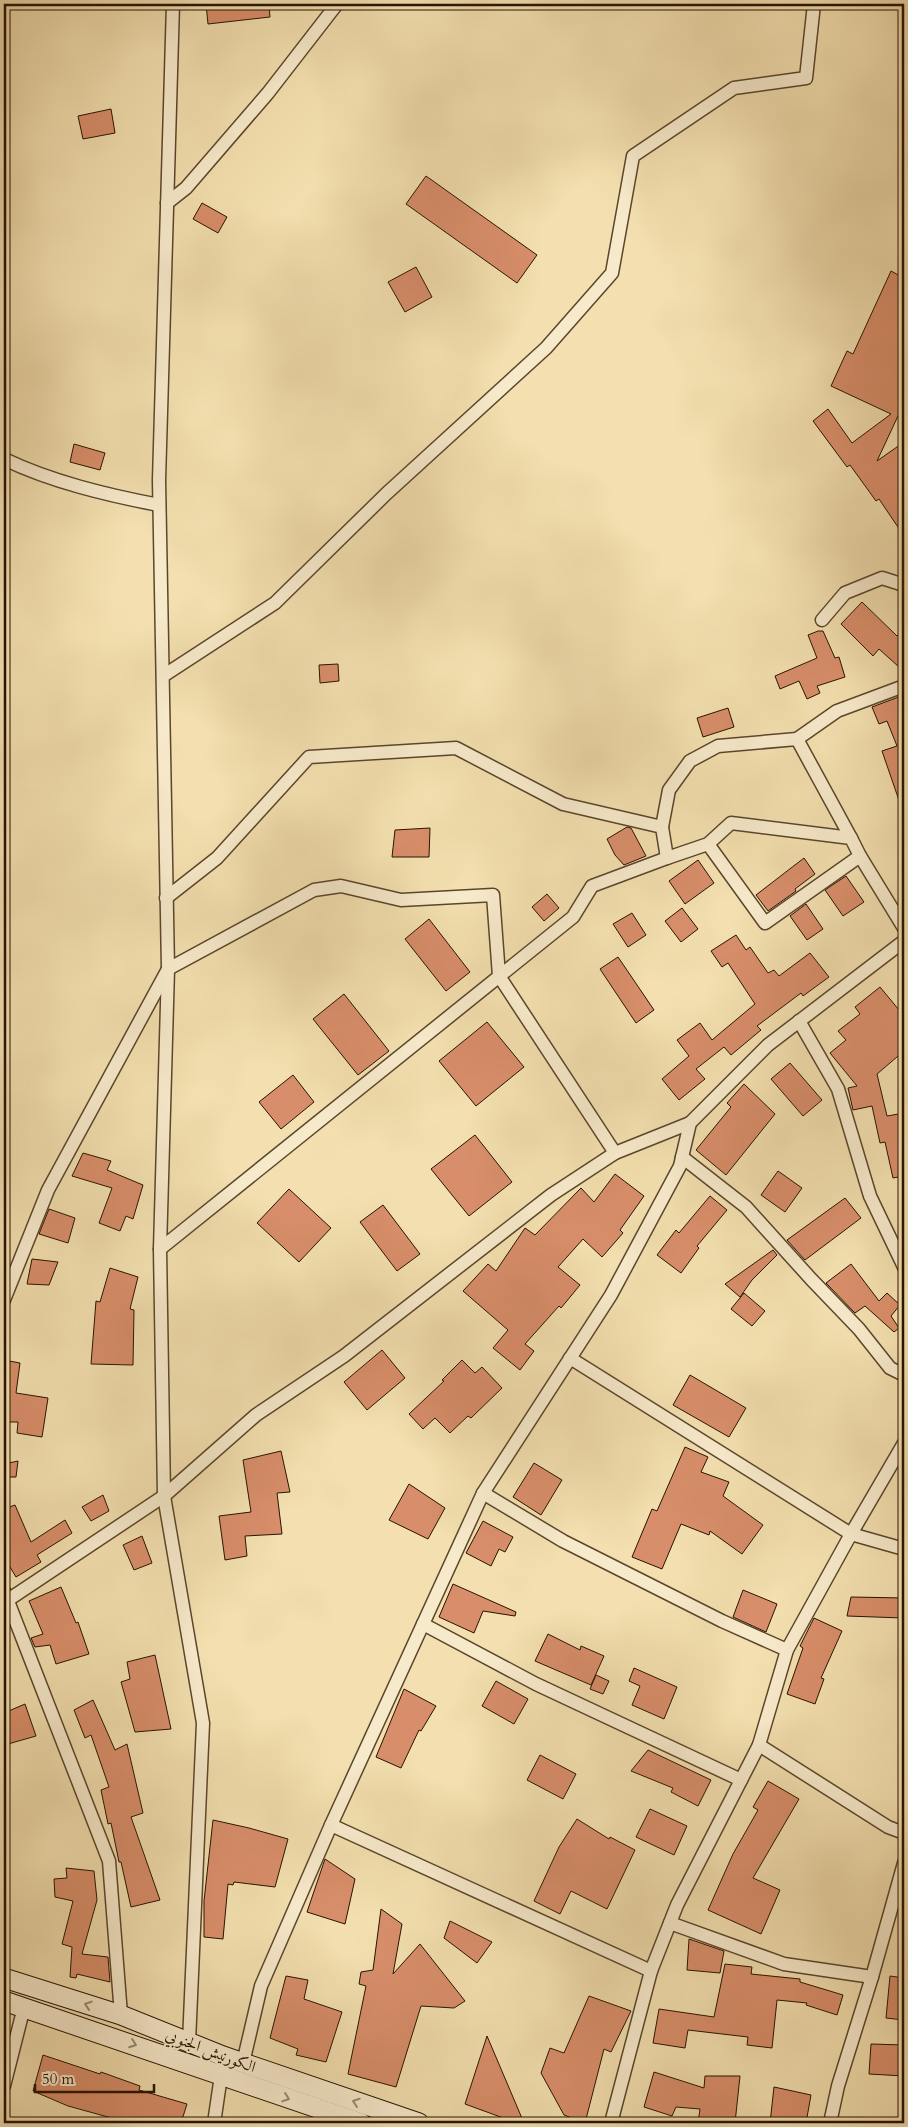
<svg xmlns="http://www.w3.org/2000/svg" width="908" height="2127" font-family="Cardo,Amiri,serif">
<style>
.building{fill:#d88e6a;stroke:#271301}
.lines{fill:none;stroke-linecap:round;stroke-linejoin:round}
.street-casing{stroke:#5a462c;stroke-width:15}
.secondary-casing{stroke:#271301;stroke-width:21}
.street{stroke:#f7eacb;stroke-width:12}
.secondary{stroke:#f7eacb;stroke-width:19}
.oneway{stroke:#998970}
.labels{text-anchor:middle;stroke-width:4;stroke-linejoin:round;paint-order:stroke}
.street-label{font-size:16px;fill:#271301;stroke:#f7eacb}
</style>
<rect width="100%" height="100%" fill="#f3dfaf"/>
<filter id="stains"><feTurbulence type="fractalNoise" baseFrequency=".004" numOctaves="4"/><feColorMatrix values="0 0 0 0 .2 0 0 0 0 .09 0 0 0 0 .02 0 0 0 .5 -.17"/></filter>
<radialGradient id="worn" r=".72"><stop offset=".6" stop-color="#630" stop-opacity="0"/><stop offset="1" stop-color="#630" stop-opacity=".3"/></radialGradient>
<g class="building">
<polygon points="206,4 269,4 270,17 208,24"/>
<polygon points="111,109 115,133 83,139 78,116"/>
<polygon points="426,176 537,255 517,283 406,204"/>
<polygon points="202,203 227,217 218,233 193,219"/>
<polygon points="416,267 432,297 405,312 388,282"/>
<polygon points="891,271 904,278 904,403 877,461 904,442 904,536 879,499 876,501 850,465 847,467 813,421 828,409 852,443 891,414 831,386 847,351 853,354"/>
<polygon points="74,444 105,453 100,470 70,462"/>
<polygon points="862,602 897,636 904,629 904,661 899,667 879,649 873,656 841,624"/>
<polygon points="818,631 823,631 835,658 839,657 845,677 817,686 820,693 807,699 799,681 780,689 775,676 817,658 808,635"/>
<polygon points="338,664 339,681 320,683 319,665"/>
<polygon points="904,695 904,809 902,809 882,751 897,746 887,721 879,724 872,707"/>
<polygon points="728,708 734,727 703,737 697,718"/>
<polygon points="627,827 631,828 646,856 624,865 615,855 607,839"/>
<polygon points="430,828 429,857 392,857 395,830"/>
<polygon points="804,858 815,874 795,889 796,891 768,911 756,895"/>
<polygon points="698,860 714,883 685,904 669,881"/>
<polygon points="846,876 864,902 843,916 825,890"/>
<polygon points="547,894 559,908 544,921 532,907"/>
<polygon points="806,904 823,929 807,940 790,916"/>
<polygon points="682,908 698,929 681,942 665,921"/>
<polygon points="632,913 646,935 628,947 613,924"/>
<polygon points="429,919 470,972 446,991 405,939"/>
<polygon points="736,935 746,950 750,947 768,973 774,970 779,976 810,953 829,977 803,996 801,993 757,1026 761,1030 731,1055 724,1047 696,1069 705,1079 679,1100 662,1079 689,1056 677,1040 700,1023 712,1040 755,1004 728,963 722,967 711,951"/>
<polygon points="618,957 654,1010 636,1023 600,969"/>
<polygon points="880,987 904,1016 904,1051 877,1074 887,1116 904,1113 904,1176 893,1178 885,1142 880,1143 872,1106 853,1110 848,1088 857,1086 830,1053 846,1040 838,1031 860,1014 855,1007"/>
<polygon points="344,994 389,1051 358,1075 313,1019"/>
<polygon points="487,1022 524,1067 476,1106 439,1061"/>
<polygon points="790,1063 822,1100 803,1116 771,1079"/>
<polygon points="293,1075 314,1102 281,1129 259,1102"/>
<polygon points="744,1084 775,1114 726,1175 696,1150 731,1107 727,1103"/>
<polygon points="475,1135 512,1182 469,1216 431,1169"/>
<polygon points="83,1153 111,1161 107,1170 143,1185 133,1219 126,1216 120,1231 99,1223 112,1188 72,1176"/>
<polygon points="778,1171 802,1188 785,1212 761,1195"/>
<polygon points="615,1174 644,1196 620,1230 623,1233 602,1257 583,1239 558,1267 580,1285 561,1308 559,1306 525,1344 534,1351 520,1370 493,1348 508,1330 463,1291 488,1264 496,1271 525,1228 535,1235 581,1188 594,1202"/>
<polygon points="289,1189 331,1228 299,1262 257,1223"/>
<polygon points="710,1196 727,1210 697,1246 699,1248 681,1273 657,1255 676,1230 679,1233"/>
<polygon points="845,1198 861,1218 805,1260 787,1240"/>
<polygon points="383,1205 420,1254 397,1271 360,1222"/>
<polygon points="49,1209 75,1218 68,1243 39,1234"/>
<polygon points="773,1250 777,1255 752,1280 740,1297 725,1284"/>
<polygon points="32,1259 58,1262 49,1285 27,1284"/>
<polygon points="851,1264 879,1301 887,1293 900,1305 891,1316 899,1328 894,1332 865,1306 855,1313 826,1283"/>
<polygon points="110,1268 138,1277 130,1309 134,1310 133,1365 91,1364 96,1301 100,1302"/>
<polygon points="744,1293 765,1311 752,1326 731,1309"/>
<polygon points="382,1350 405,1378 367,1410 344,1382"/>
<polygon points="4,1360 20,1363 16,1393 48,1398 42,1437 17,1433 18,1422 4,1422"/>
<polygon points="462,1360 475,1373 482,1367 502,1388 471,1418 468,1416 450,1433 435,1418 423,1429 409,1414 444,1381 442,1380"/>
<polygon points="690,1375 746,1408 729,1437 673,1405"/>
<polygon points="685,1447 708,1457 701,1472 729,1482 723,1496 763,1525 742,1554 710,1531 709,1535 681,1524 662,1569 632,1557 652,1509 657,1511"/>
<polygon points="281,1451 290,1492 277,1493 282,1534 245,1536 247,1556 225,1560 219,1516 251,1512 243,1460"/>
<polygon points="18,1461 16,1477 4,1477 4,1464"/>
<polygon points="534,1463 562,1480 541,1515 513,1497"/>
<polygon points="409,1484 445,1508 428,1539 389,1520"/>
<polygon points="103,1495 109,1511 91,1521 82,1507"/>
<polygon points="15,1505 31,1542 65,1520 72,1533 37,1555 41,1562 16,1577 4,1557 4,1509"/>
<polygon points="483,1521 513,1537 505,1552 499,1549 491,1566 466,1553"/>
<polygon points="142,1536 152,1563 134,1570 123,1545"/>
<polygon points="453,1584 516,1612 515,1616 483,1611 474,1633 439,1617"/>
<polygon points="61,1587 76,1623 78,1622 89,1654 56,1664 50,1645 35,1647 31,1638 43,1634 29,1601"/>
<polygon points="743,1590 777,1604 766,1632 733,1617"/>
<polygon points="851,1597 904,1598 903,1618 847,1616"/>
<polygon points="814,1618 842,1631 821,1678 824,1679 815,1704 787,1694 803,1648 800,1646"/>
<polygon points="548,1634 580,1650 581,1646 604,1656 591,1685 535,1661"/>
<polygon points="155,1655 171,1729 135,1732 121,1682 130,1679 127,1662"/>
<polygon points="634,1668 677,1687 664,1719 632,1705 640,1686 629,1681"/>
<polygon points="596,1675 609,1681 603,1694 590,1689"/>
<polygon points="496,1681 528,1699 514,1724 482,1706"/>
<polygon points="404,1689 436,1706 421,1731 419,1730 401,1768 376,1757"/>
<polygon points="93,1700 115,1750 127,1744 143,1813 131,1817 160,1900 131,1907 121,1862 119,1862 111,1823 108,1824 101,1790 109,1787 91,1735 85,1738 74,1710"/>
<polygon points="25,1704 36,1736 8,1744 4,1733 4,1713"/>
<polygon points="648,1750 711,1780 698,1806 671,1792 673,1788 631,1771"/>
<polygon points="540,1755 576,1774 563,1799 527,1780"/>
<polygon points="768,1781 799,1799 753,1878 780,1890 761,1934 708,1910 733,1854 758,1810 753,1807"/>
<polygon points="650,1809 687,1826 674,1855 636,1837"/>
<polygon points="577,1819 609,1839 610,1837 635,1850 607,1909 571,1891 560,1914 534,1901 559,1847"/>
<polygon points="213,1820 249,1828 288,1839 275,1887 234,1882 233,1885 228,1884 223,1939 204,1937 204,1901"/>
<polygon points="325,1859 355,1879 345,1924 307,1912"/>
<polygon points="66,1868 94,1871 97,1900 82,1954 108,1957 110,1982 77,1974 76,1978 70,1977 72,1947 62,1944 73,1901 55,1897 54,1879 67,1878"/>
<polygon points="381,1909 402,1924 393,1974 420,1944 465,2001 454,2008 421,2006 396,2087 348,2074 366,1986 359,1984 361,1972 373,1970"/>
<polygon points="450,1921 492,1942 477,1963 444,1938"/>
<polygon points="689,1939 724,1951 720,1973 687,1970"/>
<polygon points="725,1964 752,1967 751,1974 800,1979 800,1982 843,1995 837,2015 806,2005 807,2003 777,2000 772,2048 747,2045 748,2037 688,2030 685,2048 653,2043 659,2009 714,2017"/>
<polygon points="286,1976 308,1980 304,1999 342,2012 326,2062 296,2055 298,2049 270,2038"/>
<polygon points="890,1976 904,1978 904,2020 886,2018"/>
<polygon points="589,1996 631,2011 611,2052 604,2049 585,2123 564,2115 541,2073 550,2048 564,2053"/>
<polygon points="487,2036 524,2123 517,2123 465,2104"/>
<polygon points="871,2044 904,2045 904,2076 869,2074"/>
<polygon points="43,2055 100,2074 101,2072 140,2086 139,2090 187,2104 181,2123 130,2123 68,2106 33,2091"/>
<polygon points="654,2072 704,2088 705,2076 740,2076 735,2123 698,2123 700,2109 676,2107 672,2116 644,2107"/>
<polygon points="774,2087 811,2095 806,2123 770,2123"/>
</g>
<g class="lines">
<defs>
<g id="street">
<polyline points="173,4 159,480 168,969 160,1249 164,1496 203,1723 189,2042"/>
<polyline points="167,203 186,188 268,93 337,4"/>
<path d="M4,459C52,482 107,495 159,505"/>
<polyline points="822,620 845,593 882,578 904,585"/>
<polyline points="163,676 275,603 386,494 546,348 612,273 633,156 734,88 806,78 814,4"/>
<polyline points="797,739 837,711 904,686"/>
<polyline points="662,827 669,790 690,761 718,746 797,739 851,838"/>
<polyline points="860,856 904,928"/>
<polyline points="667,858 708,844 765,923 860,856 851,838 731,823 708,844"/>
<polyline points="799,1021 838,1089 870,1196 904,1267"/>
<polyline points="682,1157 746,1207 811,1279 859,1329 890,1368 904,1375"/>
<polyline points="160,1249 573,917 592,886 667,858 662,827 563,804 456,748 309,757 217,858 166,898"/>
<polyline points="4,1300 48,1190 168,969 314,890 341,886 401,900 493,895 499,976 615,1153"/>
<polyline points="570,1358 851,1534 904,1549"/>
<polyline points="483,1493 563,1541 722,1621 787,1650"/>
<polyline points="4,1591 109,1861 121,2015"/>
<polyline points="8,1600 164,1496 256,1415 344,1356 551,1195 615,1153 690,1123"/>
<polyline points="423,1624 536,1684 741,1780"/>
<polyline points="759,1745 888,1827 904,1833"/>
<polyline points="331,1825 651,1971 611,2123"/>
<polyline points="670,1923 784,1964 872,1977 838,2086 830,2123"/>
<polyline points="651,1971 677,1905 759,1745 787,1650 851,1534 904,1443"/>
<polyline points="872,1977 904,1863"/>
<polyline points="243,2063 261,1986 331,1825 483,1493 611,1295 680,1166 690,1123 768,1045 904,941"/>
<polyline points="4,2086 24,2007"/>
<polyline points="214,2123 222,2069"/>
</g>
<g id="secondary">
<polyline points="4,1978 121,2015 223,2056 419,2123"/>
<polyline points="4,2001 361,2123"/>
</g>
</defs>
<use href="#street" class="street-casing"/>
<use href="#secondary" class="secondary-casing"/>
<use href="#street" class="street"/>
<use href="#secondary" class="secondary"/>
</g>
<defs><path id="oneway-chevron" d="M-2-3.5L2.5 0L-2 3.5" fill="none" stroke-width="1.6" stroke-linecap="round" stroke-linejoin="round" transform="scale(1.25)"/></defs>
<g class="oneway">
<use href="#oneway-chevron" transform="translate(88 2005) rotate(-162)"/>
<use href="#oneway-chevron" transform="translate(133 2044) rotate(20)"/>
<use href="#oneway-chevron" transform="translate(286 2098) rotate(19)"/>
<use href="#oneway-chevron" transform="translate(356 2102) rotate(-161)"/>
</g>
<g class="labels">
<g class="street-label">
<text transform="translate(211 2050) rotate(21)" y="6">الكورنيش الجنوبي</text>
</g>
</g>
<rect width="908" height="2127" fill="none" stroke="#f3dfaf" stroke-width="20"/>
<rect x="5" y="5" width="898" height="2117" fill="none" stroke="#271301" stroke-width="2.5"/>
<rect x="10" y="10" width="888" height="2107" fill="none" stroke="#271301"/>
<path d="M35 2084v8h119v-8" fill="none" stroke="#271301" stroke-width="2.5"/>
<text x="42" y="2084" font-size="15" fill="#271301" stroke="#f7eacb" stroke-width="4" paint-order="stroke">50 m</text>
<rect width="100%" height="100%" filter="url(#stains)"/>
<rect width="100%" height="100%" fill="url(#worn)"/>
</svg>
